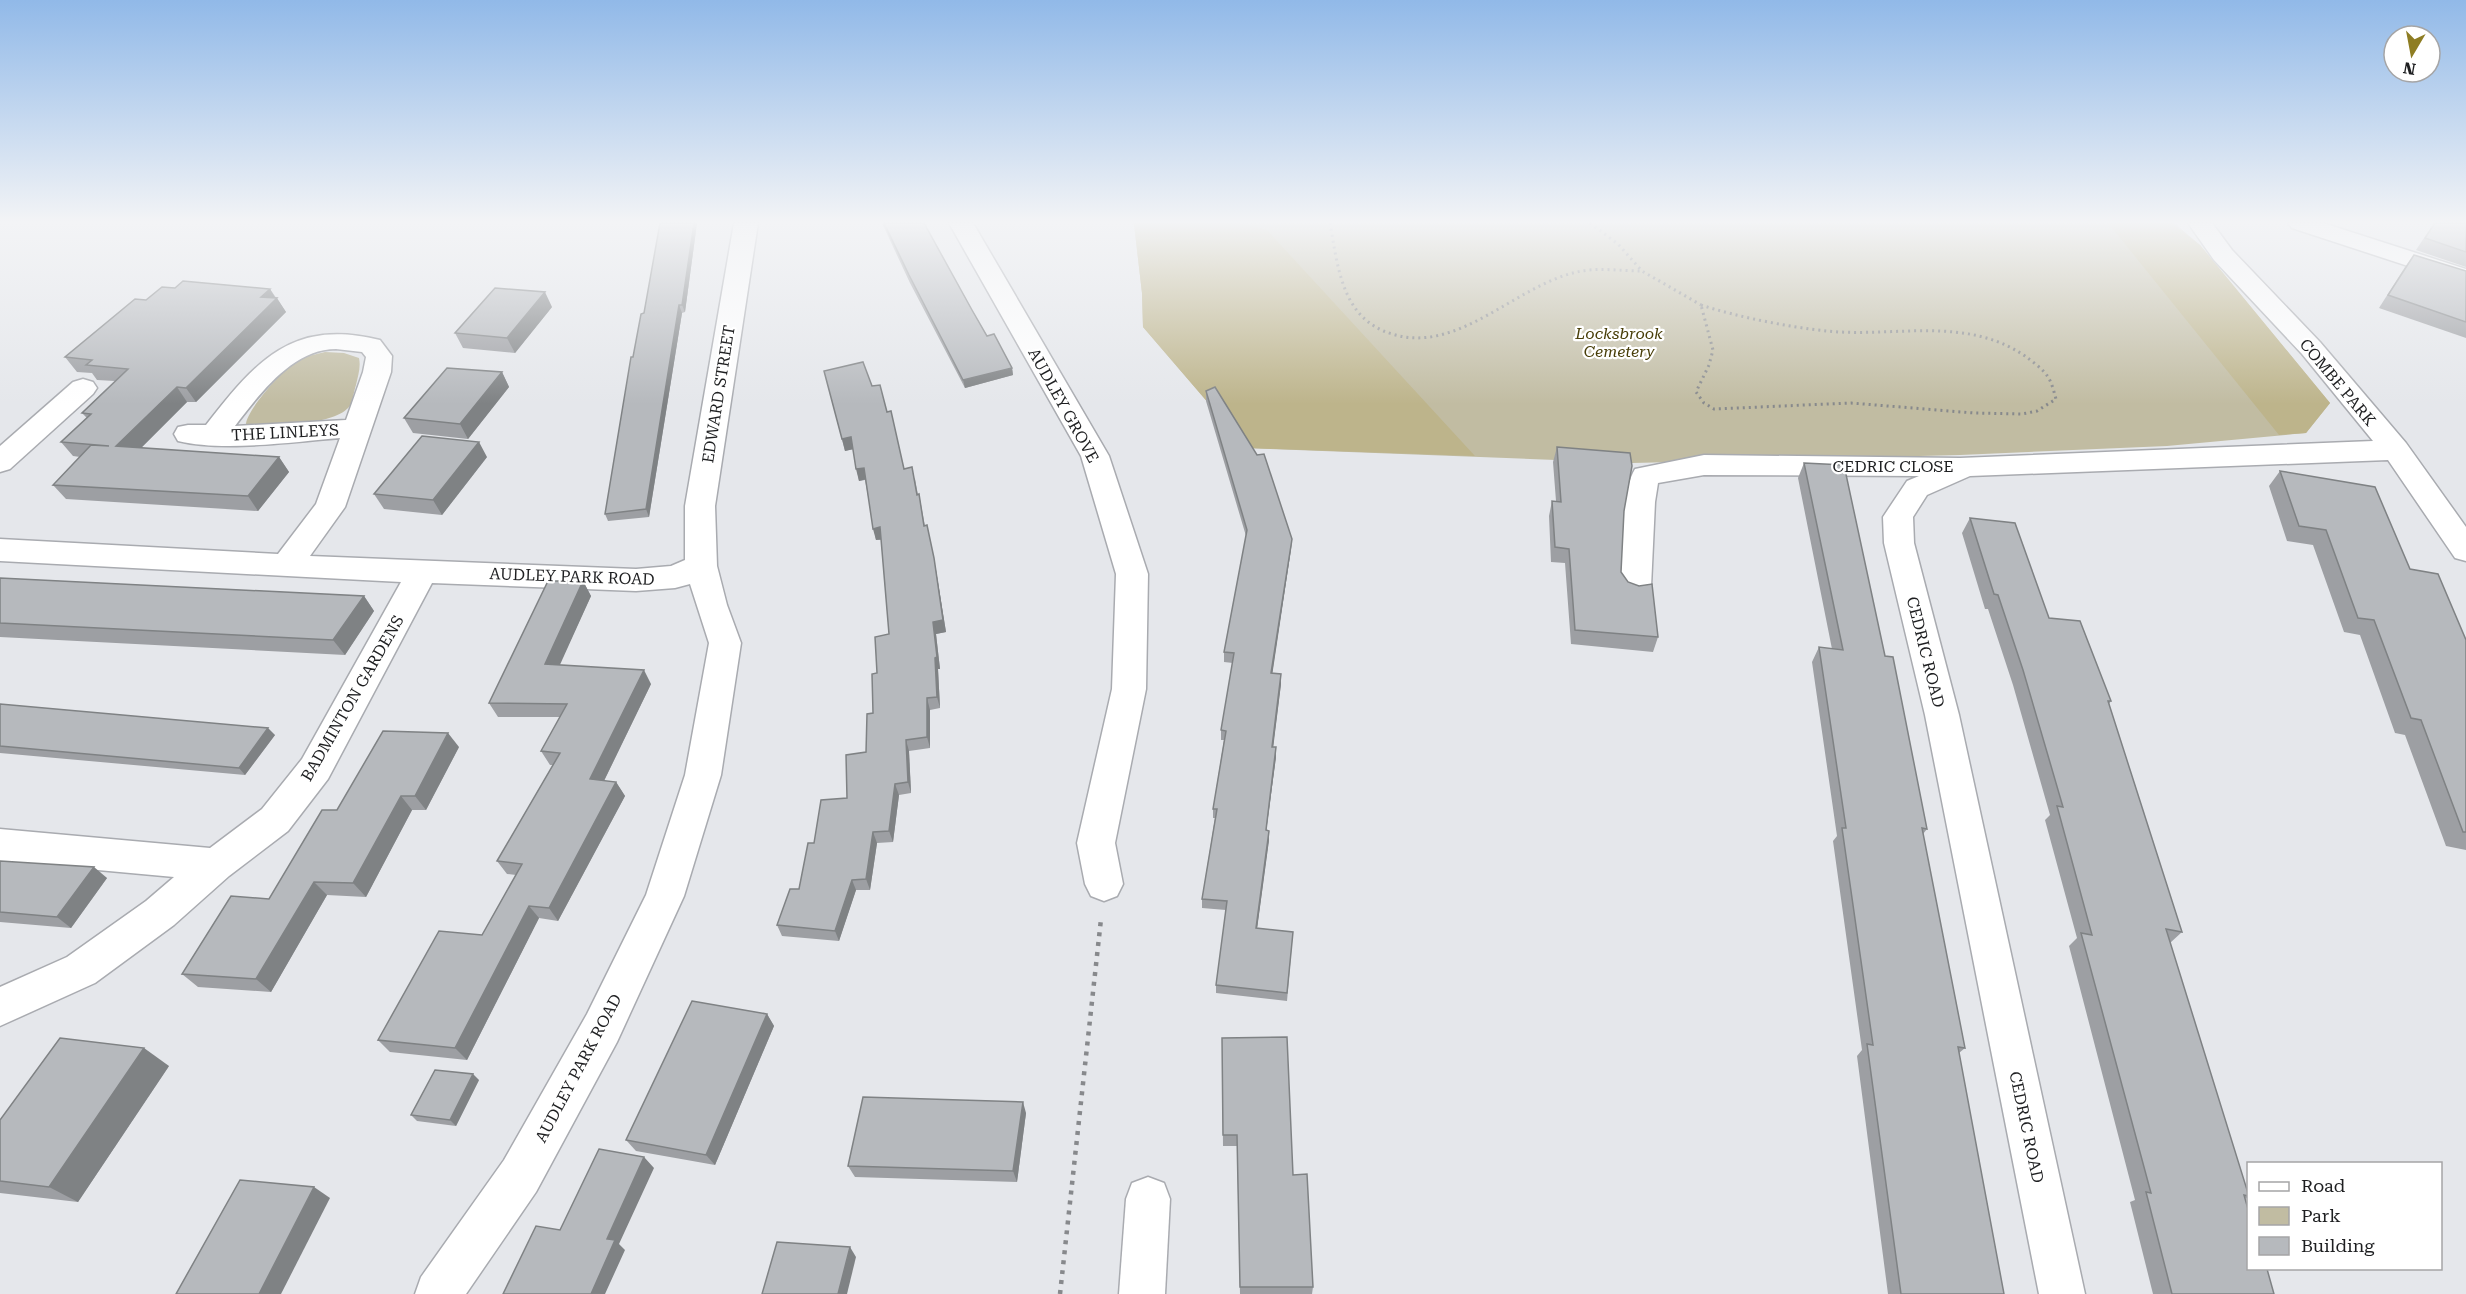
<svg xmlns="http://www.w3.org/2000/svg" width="2466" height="1294" font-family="'Roboto Serif',serif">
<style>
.green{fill:#c1bca2}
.forest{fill:#bdb48b}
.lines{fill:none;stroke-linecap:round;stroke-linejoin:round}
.minor-casing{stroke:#a9abb0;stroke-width:3}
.major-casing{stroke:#a9abb0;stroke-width:3}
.path-far1{stroke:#87898c;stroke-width:3;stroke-dasharray:2 4;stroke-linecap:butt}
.path{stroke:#87898c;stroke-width:4.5;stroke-dasharray:4 6;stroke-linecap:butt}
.minor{fill:#fff;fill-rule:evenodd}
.major{fill:#fff;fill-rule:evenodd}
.wall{fill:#9d9fa3}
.shaded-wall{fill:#7f8284}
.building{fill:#b6b9bd;stroke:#7f8284;stroke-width:1.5}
.labels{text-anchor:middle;stroke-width:4.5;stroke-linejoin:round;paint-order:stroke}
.park-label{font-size:16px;font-style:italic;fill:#483e08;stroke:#fff}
.street-label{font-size:16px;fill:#1e1f21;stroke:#fff}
</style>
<rect width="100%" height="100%" fill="#e5e7eb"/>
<g class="green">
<polygon points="1132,223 2174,223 2200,245 2330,403 2306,433 2167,446 1960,455 1632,463 1247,448 1143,327 1142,293 1134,224"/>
<path d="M325,352L344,353L359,358C361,367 358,376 356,385C354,391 353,399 351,404C340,425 278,425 256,427L246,425C245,412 282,371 294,362C303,356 314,355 325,352Z"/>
</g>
<g class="forest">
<polygon points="1132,223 1237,223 1267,230 1475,456 1247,448 1143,327 1142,293 1134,224"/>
<polygon points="2108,223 2171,223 2200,245 2330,403 2306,433 2279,435"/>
</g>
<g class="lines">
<defs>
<g id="minor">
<path d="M734,223H758L715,506L717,566L727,605L741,643L721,775L684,896L617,1042L536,1192L466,1294H415L421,1277L504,1160L587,1014L646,895L685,775L709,643L690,584L675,588L636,591L432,583L328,779L288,831L229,876L174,925L95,983L0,1026V987L67,957L146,901L174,877L0,861V829L210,848L262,809L302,759L401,582L0,561V539L278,554L316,504L340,438C293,442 222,452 178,441L174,434L178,427L188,425H206C256,361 292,318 380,340L392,356L391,372L345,507L310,556L636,569L671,566L685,560V506ZM336,349L362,352L366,357L363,372L346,420L235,426C259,395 292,349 336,349Z"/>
<polygon points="949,223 973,223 1109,456 1148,574 1146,689 1115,843 1123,884 1117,896 1104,901 1091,896 1085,884 1077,843 1112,689 1116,574 1081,456"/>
<path d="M2188,223H2212L2232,250L2320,342L2406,443L2466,527V561L2455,558L2388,460L1970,476L1927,495L1913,517L1914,543L1959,715L2085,1294H2039L1925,715L1884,543L1883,517L1907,481L1919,476L1704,475L1658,483L1655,502L1651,587L1646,595L1635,599L1624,595L1619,587C1621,557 1620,494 1635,469L1704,455L1960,458L2373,441L2302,354L2214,260Z"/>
<polygon points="83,379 93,382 97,388 93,394 10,469 0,472 0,446 73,382"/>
<polygon points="1148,1177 1164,1183 1170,1199 1165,1294 1119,1294 1126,1199 1132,1183"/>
</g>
<polygon id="major" points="2288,223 2323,223 2466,269 2466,285 2292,228"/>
</defs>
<use href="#minor" class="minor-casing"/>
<use href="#major" class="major-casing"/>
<g class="path-far1">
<path d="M1330,223C1338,268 1342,319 1392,334C1458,355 1516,285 1577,272C1597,267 1621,271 1641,271"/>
<polyline points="1590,223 1618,244 1642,271 1701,305"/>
<path d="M1701,305C1738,317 1788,327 1827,331C1893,338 1965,315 2025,356C2033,362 2043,369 2048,377C2052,383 2054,392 2056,399L2037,411L2022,414L1974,413L1851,403L1714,409L1704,403L1696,392L1709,365L1713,350Z"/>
</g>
<polyline class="path" points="1060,1294 1101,919"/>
<use href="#minor" class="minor"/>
<use href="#major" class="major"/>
</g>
<g class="wall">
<polygon points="660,223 697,223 685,312 682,313 649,517 608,521 605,514 633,357 644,313"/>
<polygon points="882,223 924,223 972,310 987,336 1012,368 1013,375 965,388 910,283"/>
<polygon points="2434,223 2466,223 2466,267 2416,250"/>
<polygon points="2414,255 2466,271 2466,338 2379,308 2405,267"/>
<polygon points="175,288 270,289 286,312 196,402 187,402 141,448 279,457 289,472 258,511 66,499 53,485 80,457 73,456 61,442 87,418 82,413 115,381 97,380 92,373 77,372 65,357 146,300"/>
<polygon points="552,307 515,353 463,348 455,333"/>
<polygon points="824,371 904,469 915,479 918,495 919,494 925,526 929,537 936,570 946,632 936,634 940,669 938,669 940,708 930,710 930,748 909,751 911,793 899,795 893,842 877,843 870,890 856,890 839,941 782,936 777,925 799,889 814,843 847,798 866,752 873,713 877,673 889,634 881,540 876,540 865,480 859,481 853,449 845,451"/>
<polygon points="502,372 509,387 468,439 413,433 404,418"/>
<polygon points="1206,391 1292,539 1291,549 1272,674 1281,684 1273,747 1276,757 1266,831 1269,840 1257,928 1293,932 1287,1001 1216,993 1216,985 1226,910 1202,908 1202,899 1215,818 1213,818 1213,809 1224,740 1221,740 1221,730 1233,663 1224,662 1224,652 1246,536 1206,401"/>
<polygon points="1557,447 1624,511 1621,572 1658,637 1653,652 1571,644 1565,563 1551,562 1549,516 1552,501 1556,501 1553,462"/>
<polygon points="487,457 442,515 384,509 374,494"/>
<polygon points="1804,463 1885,656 1927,829 1923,834 1965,1048 1959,1053 2004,1294 1888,1294 1857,1056 1862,1050 1833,841 1837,836 1812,662 1819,647 1832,649 1798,478"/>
<polygon points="2280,471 2410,569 2466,640 2466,850 2446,846 2405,735 2395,733 2360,635 2344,632 2313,545 2287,541 2269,486"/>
<polygon points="1970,518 2049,618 2111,701 2109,704 2182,932 2170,943 2248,1193 2248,1197 2245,1199 2274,1294 2153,1294 2130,1202 2135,1200 2069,946 2077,938 2045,820 2050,815 2013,685 1988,609 1985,609 1962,533"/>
<polygon points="0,578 364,596 374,611 345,655 0,637"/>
<polygon points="583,581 591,596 559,665 651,684 604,781 616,782 625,796 558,921 539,918 467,1060 390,1052 378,1040 482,935 516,875 507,874 497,861 553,765 550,765 541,751 560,717 498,717 489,703"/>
<polygon points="0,704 275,735 245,775 0,753"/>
<polygon points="459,747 426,810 412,810 366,897 327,895 271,992 198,987 182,974 269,899 337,810"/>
<polygon points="0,861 107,878 71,928 0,922"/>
<polygon points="767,1014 774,1026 715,1165 636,1151 626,1140"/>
<polygon points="1222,1038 1293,1175 1313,1287 1312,1294 1240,1294 1237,1146 1223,1146"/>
<polygon points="169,1066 78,1202 0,1193 0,1120"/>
<polygon points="479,1080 456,1126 417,1121 411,1115"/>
<polygon points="1026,1113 1017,1182 855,1177 848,1166"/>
</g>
<g class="shaded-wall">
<polygon points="694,223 697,223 685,312 682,305"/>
<polygon points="270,289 276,299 277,298 286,312 196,402 186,388 261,297"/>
<polygon points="545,292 552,307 515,353 507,338"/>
<polygon points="679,305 682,313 649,517 646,509"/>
<polygon points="1012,368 1013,375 965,388 963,380"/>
<polygon points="502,372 509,387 468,439 460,424"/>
<polygon points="177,387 187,402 128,461 116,446"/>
<polygon points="851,437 854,449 845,451 842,439"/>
<polygon points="479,442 487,457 442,515 433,500"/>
<polygon points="279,457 289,472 258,511 248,496"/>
<polygon points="864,468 867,479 859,481 856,469"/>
<polygon points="927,525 936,570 946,632 936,634 940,669 938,669 940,708 937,697 933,622"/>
<polygon points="880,527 883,539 876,540 873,529"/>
<polygon points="1292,539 1291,549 1271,683 1271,673"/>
<polygon points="583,581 591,596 554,678 545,664"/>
<polygon points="364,596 374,611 345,655 333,640"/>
<polygon points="644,670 651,684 598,793 590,779"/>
<polygon points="1281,674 1281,684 1272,757 1272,747"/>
<polygon points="927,698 930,710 930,748 927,737"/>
<polygon points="268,728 275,735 245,775 239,768"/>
<polygon points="448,733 459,747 426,810 415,796"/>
<polygon points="906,740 909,751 911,793 908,782"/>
<polygon points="1276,747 1276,757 1265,840 1266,830"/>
<polygon points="616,782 625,796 558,921 549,908"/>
<polygon points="895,784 899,795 893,842 889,831"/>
<polygon points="401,796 412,810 366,897 353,883"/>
<polygon points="1269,831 1269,840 1256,937 1256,928"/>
<polygon points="873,832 877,843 870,890 866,879"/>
<polygon points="94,867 107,878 71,928 57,917"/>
<polygon points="852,880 856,890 839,941 835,931"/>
<polygon points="314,882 327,895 271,992 256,979"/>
<polygon points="529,906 539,918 467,1060 455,1048"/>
<polygon points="767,1014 774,1026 715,1165 706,1155"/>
<polygon points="144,1048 169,1066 78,1202 49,1187"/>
<polygon points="473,1074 479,1080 456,1126 450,1120"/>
<polygon points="1023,1102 1026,1113 1017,1182 1013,1171"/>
<polygon points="644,1157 654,1168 619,1244 625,1250 605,1294 591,1294 607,1239"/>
<polygon points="314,1187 330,1198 281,1294 259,1294"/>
<polygon points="850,1247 856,1257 847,1294 838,1294"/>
</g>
<g class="building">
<polygon points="660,223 694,223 682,305 679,305 646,509 605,514 631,357 633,357 641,314 644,313"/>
<polygon points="884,223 924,223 972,310 987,336 994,334 1012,368 963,380 909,275"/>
<polygon points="2435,223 2466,223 2466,252 2425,238"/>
<polygon points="2414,255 2466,271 2466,322 2388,295"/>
<polygon points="183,281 270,289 261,297 277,298 186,388 177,387 116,446 279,457 248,496 53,485 91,445 109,446 61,442 91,414 82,413 128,369 86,365 92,360 65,357 135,299 146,300 162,287 175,288"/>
<polygon points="495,288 545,292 507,338 455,333"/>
<polygon points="863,362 872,386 880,385 887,412 891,411 904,469 912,467 917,495 919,494 924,526 927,525 934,558 943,620 933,622 937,657 935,658 937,697 927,698 927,737 906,740 908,782 895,784 889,831 873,832 866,879 852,880 835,931 777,925 790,889 799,889 808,843 814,843 821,800 847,798 846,755 866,752 867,714 873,713 872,674 877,673 875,637 889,634 880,527 873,529 864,468 856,469 851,437 842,439 824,371"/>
<polygon points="447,368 502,372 460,424 404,418"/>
<polygon points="1215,387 1257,455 1264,454 1292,539 1271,673 1281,674 1272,747 1276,747 1266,830 1269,831 1256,928 1293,932 1287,993 1216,985 1227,901 1202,899 1217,809 1213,809 1226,731 1221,730 1234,653 1224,652 1247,530 1206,391"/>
<polygon points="422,436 479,442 433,500 374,494"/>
<polygon points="1557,447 1630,453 1632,466 1624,511 1621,572 1628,582 1639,586 1652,584 1658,637 1575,630 1569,549 1555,547 1552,501 1561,502"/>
<polygon points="1804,463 1844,465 1885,656 1893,657 1927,829 1922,828 1965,1048 1958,1047 2004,1294 1901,1294 1867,1044 1873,1045 1842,828 1846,828 1819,647 1843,650"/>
<polygon points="2280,471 2375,487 2410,569 2438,574 2466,640 2466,832 2463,832 2421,720 2411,718 2374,620 2358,618 2326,530 2299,526"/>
<polygon points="1970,518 2015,523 2049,618 2080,621 2111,701 2108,701 2182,932 2166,929 2248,1193 2248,1196 2244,1195 2248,1209 2248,1269 2267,1269 2274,1294 2172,1294 2146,1192 2151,1193 2081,933 2092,935 2057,806 2063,807 2023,670 1998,595 1994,594"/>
<polygon points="0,578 364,596 333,640 0,623"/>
<polygon points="548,581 583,581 545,664 644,670 590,779 616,782 549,908 529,906 455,1048 378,1040 439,931 482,935 522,864 497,861 560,753 541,751 567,704 489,703"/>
<polygon points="0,704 268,728 239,768 0,746"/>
<polygon points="383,731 448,733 415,796 401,796 353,883 314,882 256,979 182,974 231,896 269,899 322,810 337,810"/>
<polygon points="0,861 94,867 57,917 0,912"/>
<polygon points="692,1001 767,1014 706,1155 626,1140"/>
<polygon points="1287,1037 1293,1175 1307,1174 1313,1287 1240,1287 1237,1135 1223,1135 1222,1038"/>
<polygon points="60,1038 144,1048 49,1187 0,1181 0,1120"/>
<polygon points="435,1070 473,1074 450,1120 411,1115"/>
<polygon points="863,1097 1023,1102 1013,1171 848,1166"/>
<polygon points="599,1149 644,1157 607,1239 615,1240 591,1294 503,1294 536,1226 560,1230"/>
<polygon points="240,1180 314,1187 259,1294 176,1294"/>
<polygon points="777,1242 850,1247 838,1294 762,1294"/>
</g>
<linearGradient id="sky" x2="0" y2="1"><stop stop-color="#91b9e8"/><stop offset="0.55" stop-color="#f3f4f6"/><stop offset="1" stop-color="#f3f4f6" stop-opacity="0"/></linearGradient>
<rect width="2466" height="404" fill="url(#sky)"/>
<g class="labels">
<g class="park-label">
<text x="1619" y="339">Locksbrook<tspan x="1619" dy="18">Cemetery</tspan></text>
</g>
<g class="street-label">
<text transform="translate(2338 382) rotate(50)" y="6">COMBE PARK</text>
<text transform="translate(718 394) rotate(-81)" y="6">EDWARD STREET</text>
<text transform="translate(1064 405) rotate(61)" y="6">AUDLEY GROVE</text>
<text transform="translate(285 432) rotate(-3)" y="6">THE LINLEYS</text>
<text x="1893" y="472">CEDRIC CLOSE</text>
<text transform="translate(572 576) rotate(2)" y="6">AUDLEY PARK ROAD</text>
<text transform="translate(1926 652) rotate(76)" y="6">CEDRIC ROAD</text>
<text transform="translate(352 698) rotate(-60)" y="6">BADMINTON GARDENS</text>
<text transform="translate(578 1068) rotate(-62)" y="6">AUDLEY PARK ROAD</text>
<text transform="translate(2027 1127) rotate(78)" y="6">CEDRIC ROAD</text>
</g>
</g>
<rect x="2247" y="1162" width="195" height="108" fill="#ffffff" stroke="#a5a5a6" stroke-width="1.5"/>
<rect x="2259" y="1182" width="30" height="9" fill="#ffffff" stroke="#a5a5a6" stroke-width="1.5"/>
<text x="2301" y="1192" font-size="18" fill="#1e1f21">Road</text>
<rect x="2259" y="1207" width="30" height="18" fill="#c1bca2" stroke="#a5a5a6" stroke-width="1.5"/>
<text x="2301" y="1222" font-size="18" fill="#1e1f21">Park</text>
<rect x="2259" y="1237" width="30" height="18" fill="#b6b9bd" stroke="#a5a5a6" stroke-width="1.5"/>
<text x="2301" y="1252" font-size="18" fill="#1e1f21">Building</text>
<g transform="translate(2412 54) rotate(190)"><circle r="28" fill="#ffffff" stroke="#a5a5a6" stroke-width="1.5"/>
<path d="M0-4.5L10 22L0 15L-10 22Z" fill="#8e7d23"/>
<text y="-9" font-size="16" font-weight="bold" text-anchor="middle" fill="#1e1f21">N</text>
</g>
</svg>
